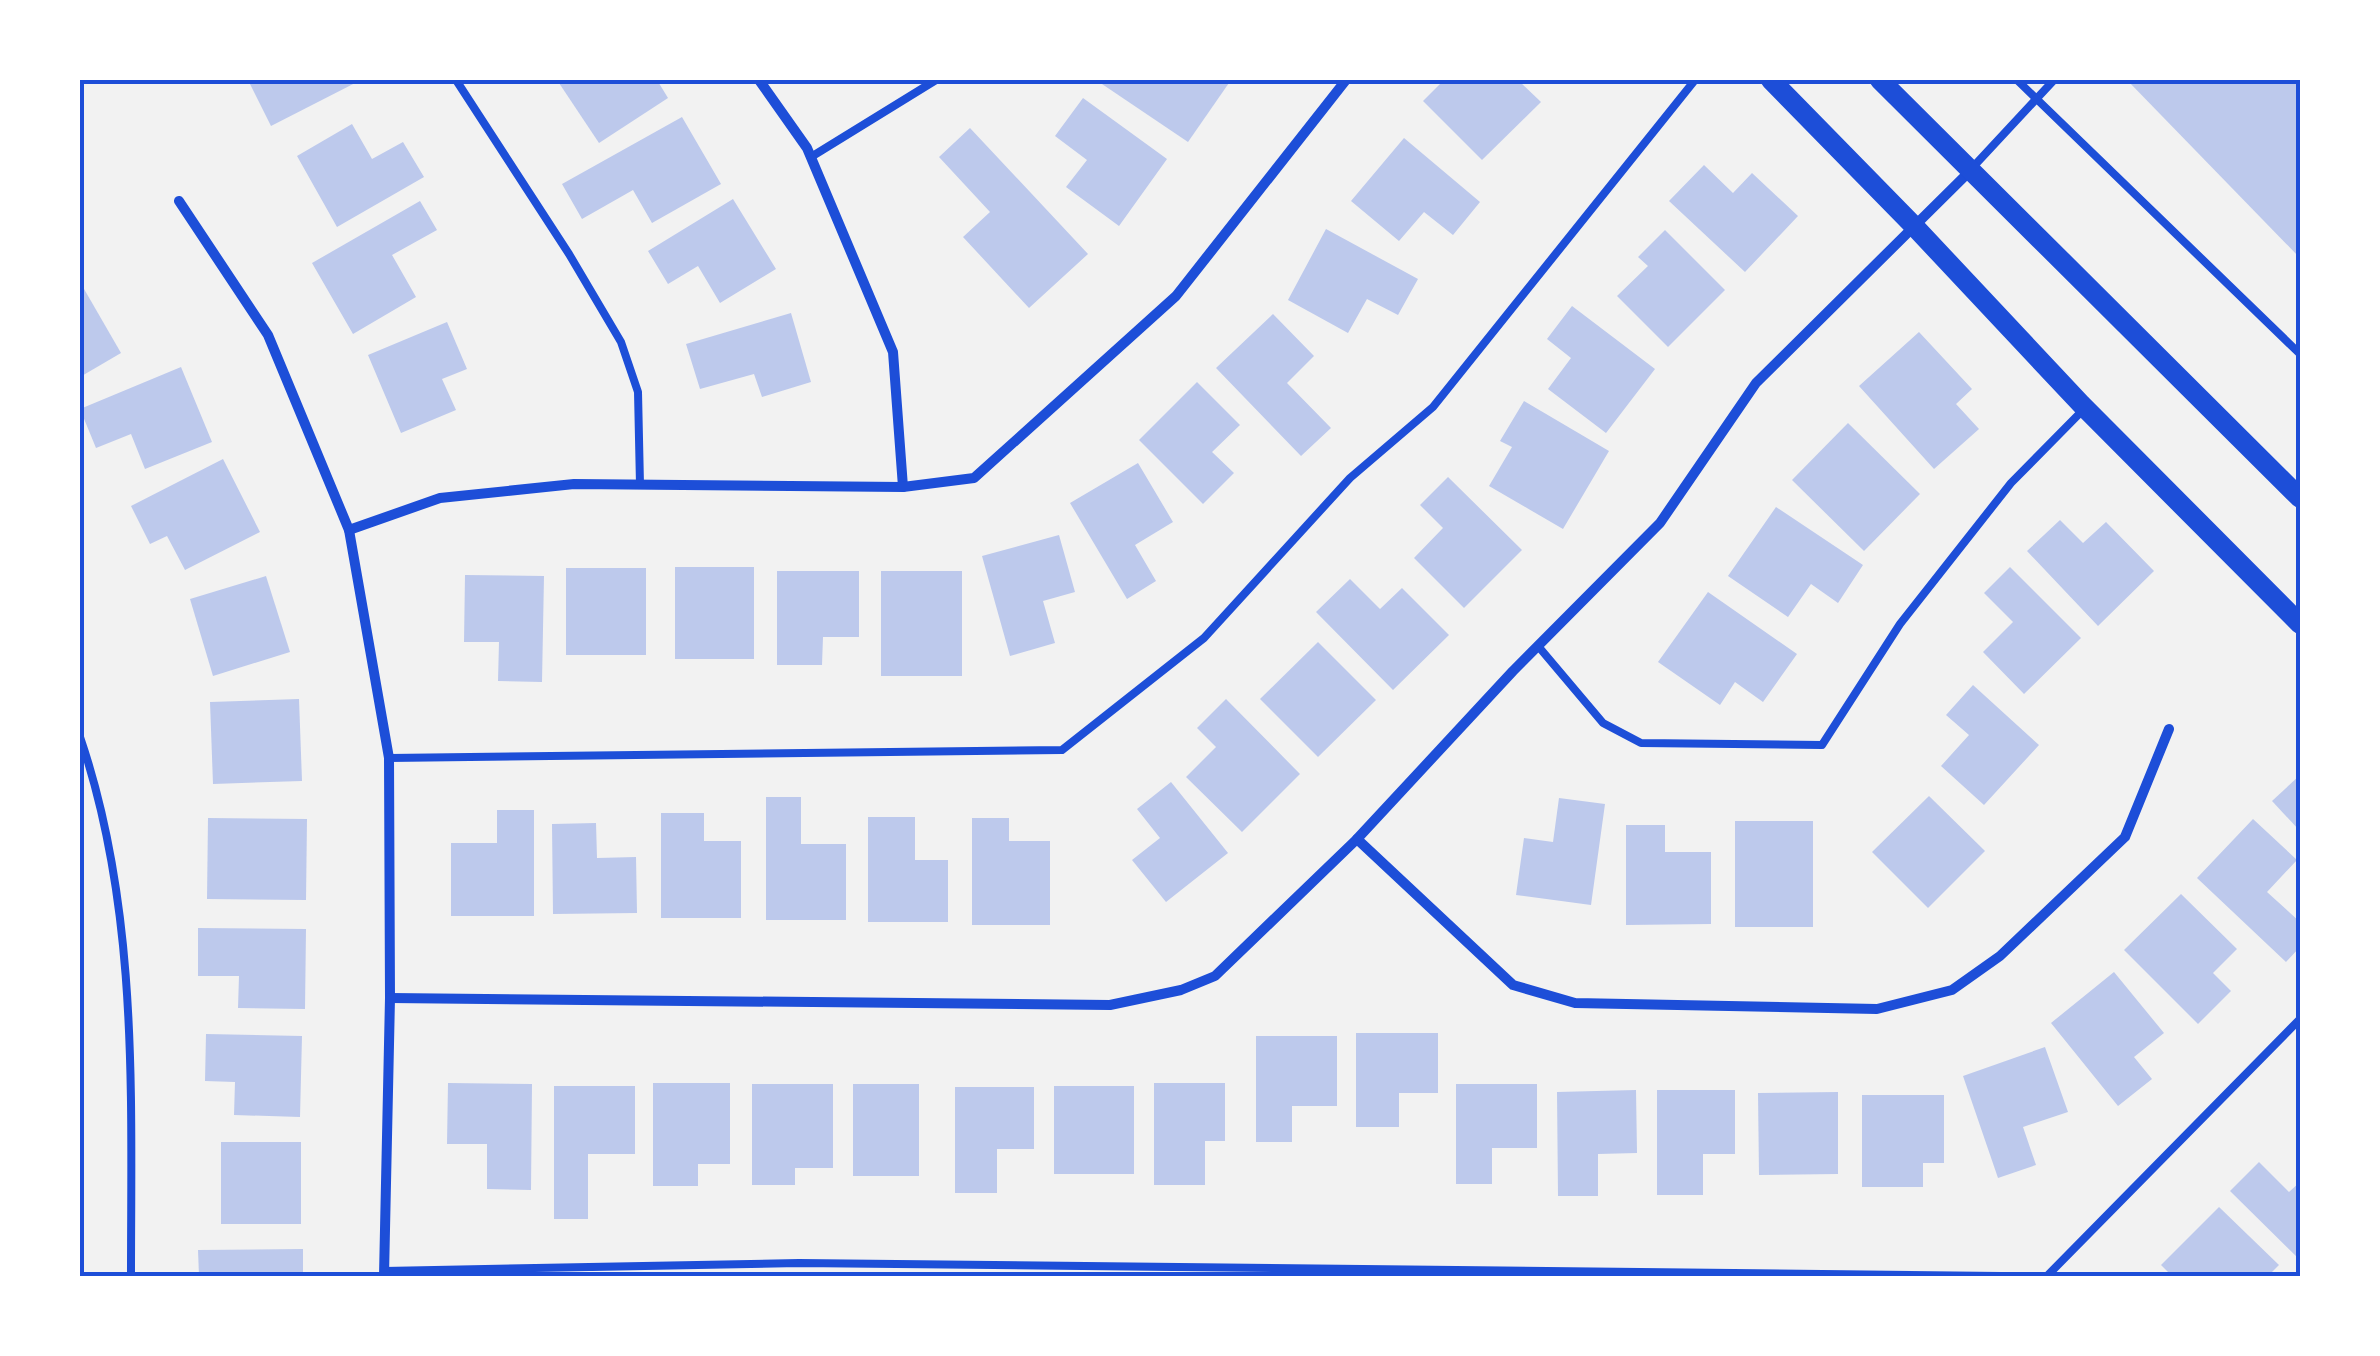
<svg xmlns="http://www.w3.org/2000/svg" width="2380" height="1356" font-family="'Space Grotesk',sans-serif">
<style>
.building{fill:#bdc9ec}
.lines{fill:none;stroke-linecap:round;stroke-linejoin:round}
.service{stroke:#1d4ed8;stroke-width:8}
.minor{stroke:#1d4ed8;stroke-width:10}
.secondary{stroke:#1d4ed8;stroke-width:20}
.neatline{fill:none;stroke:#1d4ed8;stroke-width:4}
</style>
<rect width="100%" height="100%" fill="#f2f2f2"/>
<g class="building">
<polygon points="248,80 361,80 271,126"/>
<polygon points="557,80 657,80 668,98 599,143"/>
<polygon points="1100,80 1231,80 1188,142 1099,82"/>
<polygon points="1444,80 1518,80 1541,102 1482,160 1423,101"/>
<polygon points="2127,80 2300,80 2300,258"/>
<polygon points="1083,98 1167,159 1119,226 1066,187 1087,160 1055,136"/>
<polygon points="682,117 721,184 652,223 633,190 582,219 562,184"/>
<polygon points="352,124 372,159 403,142 424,177 337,227 297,156"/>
<polygon points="970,128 1088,254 1029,308 963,237 990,212 939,157"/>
<polygon points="1404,138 1480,202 1453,235 1424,212 1399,241 1351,201"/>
<polygon points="1704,165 1733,193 1752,173 1798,216 1745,272 1669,201"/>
<polygon points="733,199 776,269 720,303 698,266 668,284 648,251"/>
<polygon points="420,201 437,230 392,255 416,297 353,334 312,263"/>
<polygon points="1326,229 1418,279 1398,315 1367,299 1348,333 1288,300"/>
<polygon points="1665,230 1725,290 1668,347 1617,296 1648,266 1638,257"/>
<polygon points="80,282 121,353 80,377"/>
<polygon points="1572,306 1655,369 1606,433 1548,389 1571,358 1547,339"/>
<polygon points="791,313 811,382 762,397 754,374 700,389 686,344"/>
<polygon points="1273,314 1314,356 1287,383 1331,428 1301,456 1216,368"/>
<polygon points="447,322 467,369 442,379 456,410 401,433 368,355"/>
<polygon points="1919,332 1972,389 1956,404 1979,429 1934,469 1859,386"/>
<polygon points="181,367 212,442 145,469 131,434 96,448 80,409"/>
<polygon points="1197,382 1240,425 1212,452 1234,473 1203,504 1139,440"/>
<polygon points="1524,401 1609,451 1563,529 1489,486 1512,447 1500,441"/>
<polygon points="1848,423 1920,494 1864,551 1792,480"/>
<polygon points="223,459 260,532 185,570 167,536 150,544 131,506"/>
<polygon points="1138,463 1173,522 1135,545 1156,581 1127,599 1070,503"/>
<polygon points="1448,477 1522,550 1464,608 1414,558 1443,528 1420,505"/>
<polygon points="1776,507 1863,565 1838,603 1811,584 1788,617 1728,576"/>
<polygon points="2060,520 2083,543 2106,522 2154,571 2098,626 2027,551"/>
<polygon points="1059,535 1075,592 1043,601 1055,643 1010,656 982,556"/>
<rect x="675" y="567" width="79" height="92"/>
<polygon points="2010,567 2081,638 2024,694 1983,652 2013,622 1984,593"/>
<rect x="566" y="568" width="80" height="87"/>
<polygon points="777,571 859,571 859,637 823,637 822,665 777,665"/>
<rect x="881" y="571" width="81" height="105"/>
<polygon points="465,575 544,576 542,682 498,681 499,642 464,642"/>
<polygon points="266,576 290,652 213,676 190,599"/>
<polygon points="1350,579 1380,609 1402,588 1449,635 1393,690 1316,612"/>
<polygon points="1708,592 1797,654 1763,702 1735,682 1720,705 1658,662"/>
<polygon points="1318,642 1376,700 1318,757 1260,699"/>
<polygon points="1973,685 2039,745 1984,805 1941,766 1969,735 1946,715"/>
<polygon points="299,699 302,781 213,784 210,702"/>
<polygon points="1226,699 1300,774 1242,832 1186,777 1216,747 1197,728"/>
<polygon points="2300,775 2300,831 2272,801"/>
<polygon points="1171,782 1228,853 1166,902 1132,860 1160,838 1137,809"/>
<polygon points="1929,796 1985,851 1928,908 1872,852"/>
<polygon points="766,797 801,797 801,844 846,844 846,920 766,920"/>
<polygon points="1559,798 1605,804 1591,905 1516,895 1524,838 1553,842"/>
<polygon points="497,810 534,810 534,916 451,916 451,843 497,843"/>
<polygon points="661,813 704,813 704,841 741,841 741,918 661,918"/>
<polygon points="868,817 915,817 915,860 948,860 948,922 868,922"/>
<polygon points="208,818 307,819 306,900 207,899"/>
<polygon points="972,818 1009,818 1009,841 1050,841 1050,925 972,925"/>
<polygon points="2253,819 2297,860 2267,892 2300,922 2300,947 2286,962 2197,878"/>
<rect x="1735" y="821" width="78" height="106"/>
<polygon points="596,823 597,858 636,857 637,913 553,914 552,824"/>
<polygon points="1626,825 1665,825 1665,852 1711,852 1711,924 1626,925"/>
<polygon points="2181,894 2237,949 2213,973 2231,991 2198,1024 2124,950"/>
<polygon points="198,928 306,929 305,1009 238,1008 239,976 198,976"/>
<polygon points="2114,972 2164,1033 2134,1057 2152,1079 2118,1106 2051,1023"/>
<polygon points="1356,1033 1438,1033 1438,1093 1399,1093 1399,1127 1356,1127"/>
<polygon points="206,1034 302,1036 300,1117 234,1115 235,1082 205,1081"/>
<polygon points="1256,1036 1337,1036 1337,1106 1292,1106 1292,1142 1256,1142"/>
<polygon points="2045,1047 2068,1112 2023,1127 2036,1165 1998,1178 1963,1076"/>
<polygon points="448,1083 532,1084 531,1190 487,1189 487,1144 447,1144"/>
<polygon points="653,1083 730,1083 730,1164 698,1164 698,1186 653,1186"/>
<polygon points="1154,1083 1225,1083 1225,1141 1205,1141 1205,1185 1154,1185"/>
<polygon points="752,1084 833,1084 833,1168 795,1168 795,1185 752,1185"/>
<rect x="853" y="1084" width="66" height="92"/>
<polygon points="1456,1084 1537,1084 1537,1148 1492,1148 1492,1184 1456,1184"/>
<polygon points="554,1086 635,1086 635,1154 588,1154 588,1219 554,1219"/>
<rect x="1054" y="1086" width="80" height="88"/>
<polygon points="955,1087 1034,1087 1034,1149 997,1149 997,1193 955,1193"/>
<polygon points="1636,1090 1637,1153 1598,1154 1598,1196 1558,1196 1557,1092"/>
<polygon points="1657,1090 1735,1090 1735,1154 1703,1154 1703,1195 1657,1195"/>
<polygon points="1838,1092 1838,1174 1759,1175 1758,1093"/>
<polygon points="1862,1095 1944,1095 1944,1163 1923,1163 1923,1187 1862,1187"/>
<rect x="221" y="1142" width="80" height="82"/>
<polygon points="2259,1162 2289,1192 2300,1182 2300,1260 2230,1191"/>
<polygon points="2219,1207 2279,1265 2268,1276 2172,1276 2161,1265"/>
<polygon points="303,1249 303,1276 199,1276 198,1250"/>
</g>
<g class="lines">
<g class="service">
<polyline points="456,80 569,254 621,342 638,392 640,485"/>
<polyline points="2017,80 2300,354"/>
<polyline points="811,157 936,80"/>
<polyline points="1973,167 2054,80"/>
<polyline points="1538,646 1603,723 1641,743 1822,745 1900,624 2011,483 2083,410"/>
<path d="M80,737C139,910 131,1096 131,1276"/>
<polyline points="389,758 1062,750 1204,638 1350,478 1433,407 1695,80"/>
<polyline points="384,1271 799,1263 2001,1276"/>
<polyline points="2047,1276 2300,1019"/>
</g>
<g class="minor">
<polyline points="759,80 807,148 893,352 903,487"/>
<polyline points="179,201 268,335 349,530 389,758 390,998 384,1276"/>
<polyline points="349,530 440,498 574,484 903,487 974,478 1176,296 1346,80"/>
<polyline points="1357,839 1513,985 1575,1003 1877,1009 1952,990 2000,956 2125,837 2169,729"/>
<polyline points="390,998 1110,1005 1181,990 1215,976 1357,839 1513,671 1660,523 1756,383 1970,171"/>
</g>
<g class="secondary">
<polyline points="1771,80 1914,226 2081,404 2300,624"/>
<polyline points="1880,80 2300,498"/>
</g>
</g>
<rect width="2380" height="1356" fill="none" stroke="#ffffff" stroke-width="165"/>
<rect x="82" y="82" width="2216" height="1192" class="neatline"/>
</svg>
